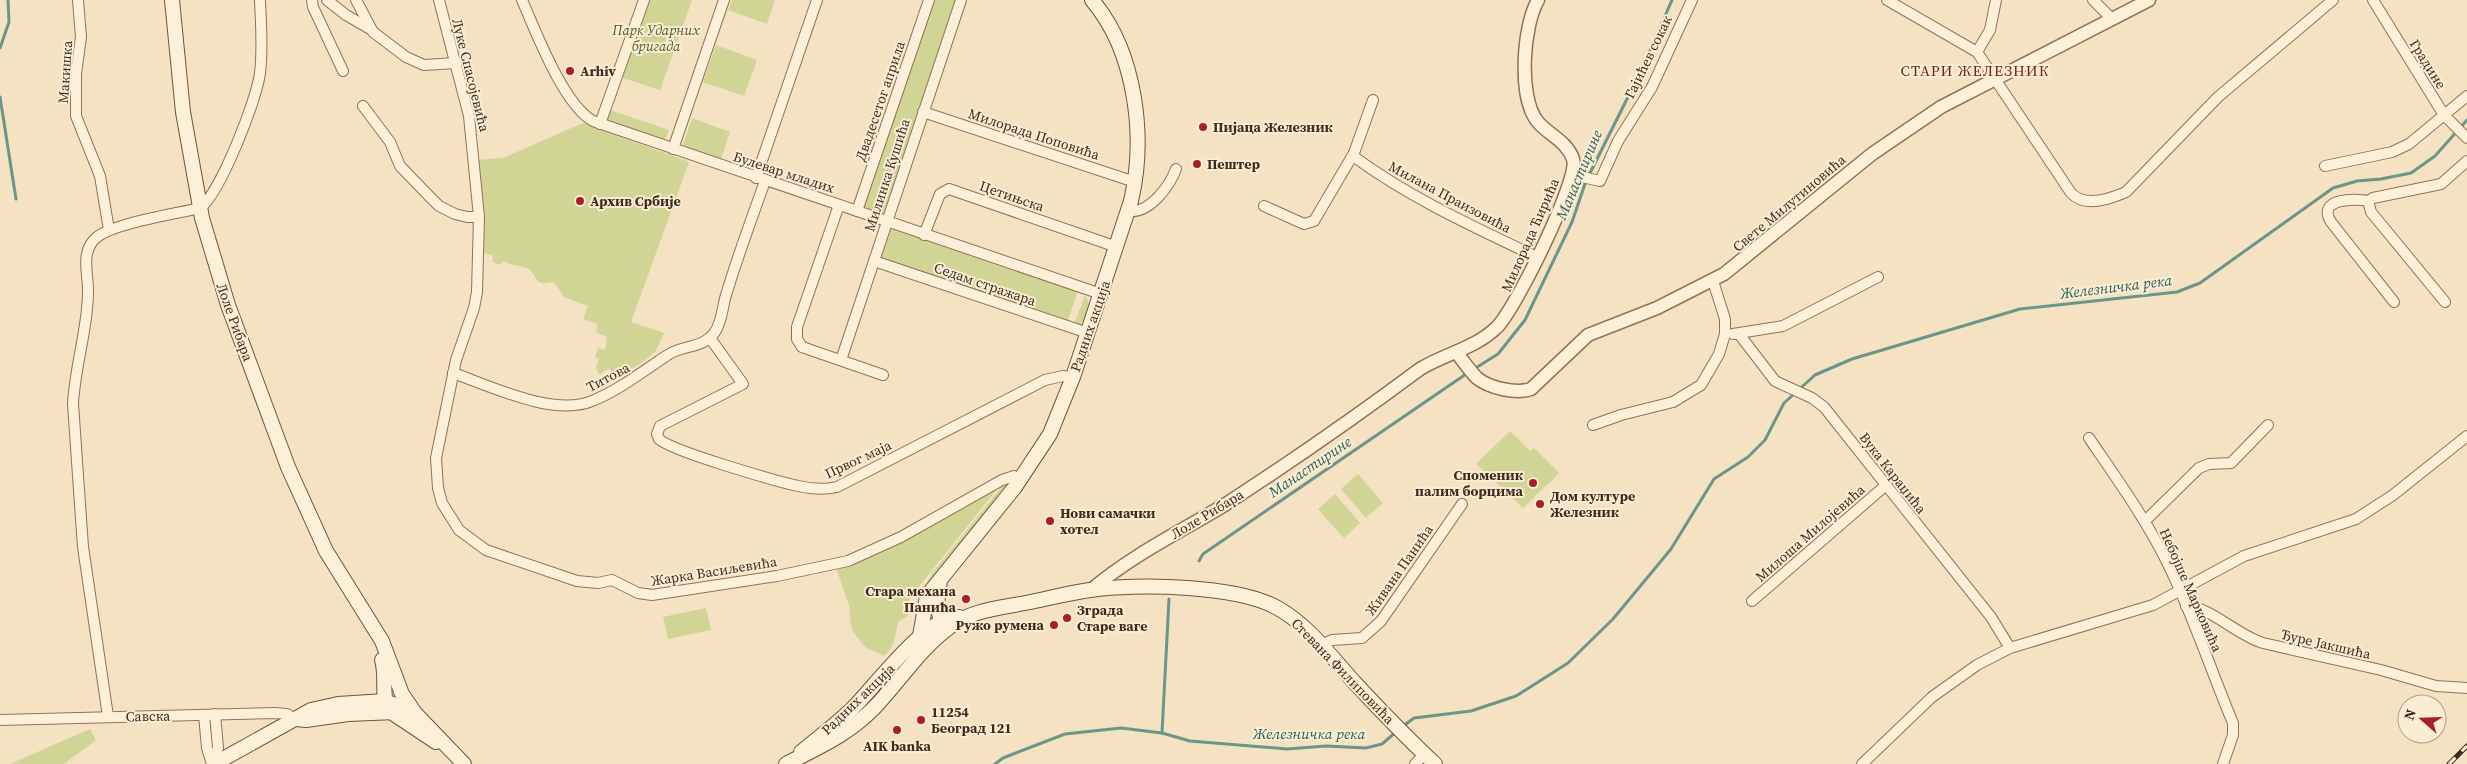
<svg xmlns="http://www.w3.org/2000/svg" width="2467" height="764" font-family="'Source Serif 4',serif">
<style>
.green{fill:#d0d495}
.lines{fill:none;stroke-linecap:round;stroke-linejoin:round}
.stream{stroke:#6b9689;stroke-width:3}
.minor-casing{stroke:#917257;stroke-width:12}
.tertiary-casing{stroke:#917257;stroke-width:15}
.secondary-casing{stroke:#73533a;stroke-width:16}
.minor{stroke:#fdf0d8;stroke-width:10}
.tertiary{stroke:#fdf0d8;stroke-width:12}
.secondary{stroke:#fdf0d8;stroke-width:14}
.rail-casing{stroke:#3f2b1d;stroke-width:5}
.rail{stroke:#faedd4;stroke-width:3;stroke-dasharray:9;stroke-linecap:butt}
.poi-dot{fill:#a81f27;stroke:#faedd4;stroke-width:2}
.labels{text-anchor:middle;stroke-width:4;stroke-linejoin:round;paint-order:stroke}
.park-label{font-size:14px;font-style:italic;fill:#525e21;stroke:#faedd4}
.street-label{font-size:14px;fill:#3f2b1d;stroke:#faedd4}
.poi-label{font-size:14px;font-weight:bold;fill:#3f2b1d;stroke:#faedd4;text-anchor:start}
.neighbourhood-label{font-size:15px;letter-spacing:1px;fill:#712416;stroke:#faedd4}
.water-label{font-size:15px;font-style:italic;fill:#2a615a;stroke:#faedd4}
</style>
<rect width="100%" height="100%" fill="#f4e2c3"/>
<g class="green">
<polygon points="647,0 692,0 660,90 620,77"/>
<polygon points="732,0 775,0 767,24 728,10"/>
<polygon points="933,0 958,0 885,215 863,207"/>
<polygon points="716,45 757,60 744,96 703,82"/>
<polygon points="610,110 669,130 664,142 605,122"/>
<polygon points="692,118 730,132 720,162 682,148"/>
<path d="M583,123L689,162L631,322L664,333L655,352L640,364L614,379L610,368L599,375L596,367L599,359L595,357L598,348L605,350L607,337L596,332L598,324L583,319L588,306L564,297L554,282C550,282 545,284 542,283C536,282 535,275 531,271C523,264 512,267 504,261L499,265L493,262L492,255L478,252L475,160L503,158Z"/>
<polygon points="887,228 1078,290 1067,324 877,259"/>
<path d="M1085,296C1093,304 1085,315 1081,324L1073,327Z"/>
<polygon points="1510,431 1530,451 1534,448 1559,473 1523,508 1476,464"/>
<polygon points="1358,474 1383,503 1366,518 1341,489"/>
<path d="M1006,478L910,598L908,616L898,622C896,634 894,648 884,656L865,647L854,633L851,625L849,605L835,565Z"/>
<polygon points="1008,479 1011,481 923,594 921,592 933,572"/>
<polygon points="1335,494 1360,523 1344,538 1318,509"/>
<polygon points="706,608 711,630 668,639 663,617"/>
<polygon points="90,729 96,740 64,764 10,764"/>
</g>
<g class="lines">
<g class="stream">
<polyline points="0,48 9,22 8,0"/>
<polyline points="0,97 16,199"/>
<polyline points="1589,175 1643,67 1672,0"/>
<polyline points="1474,369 1498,354 1525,320 1572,222 1586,181"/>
<polyline points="1199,561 1203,554 1469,372"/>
<polyline points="1402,727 1414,718 1471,711 1516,696 1568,663 1613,619 1671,549 1714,479 1748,457 1765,440 1784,403 1815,375 1852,359 2020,309 2177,292 2200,283 2333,188 2357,181 2381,179 2411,173 2435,156 2467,120"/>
<polyline points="1162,733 1169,599"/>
<polyline points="995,764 1003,758 1065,734 1121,728 1162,733 1190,741 1287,749 1326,746 1366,748 1382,744 1397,731"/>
</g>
<defs>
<g id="minor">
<polyline points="78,0 81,37 76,74 76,116 100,176 109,230"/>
<polyline points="312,0 313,7 343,71"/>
<polyline points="327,0 346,15 372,30"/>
<polyline points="356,0 373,32 406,57 424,65 456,63"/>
<polyline points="439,0 469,116 479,217 477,292 474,308 456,360 436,458 438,488 442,503 459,530 486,550 577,581 598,583 612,580 638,593 652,595 777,576 848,561 901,537 1002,480 1014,476 1021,480"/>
<path d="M522,0C536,32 563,104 593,121L1101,294"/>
<path d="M1887,0L1977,52L2071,193C2085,208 2110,199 2126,192L2218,97L2333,0"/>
<polyline points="2093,0 2112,19"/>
<polyline points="2373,0 2444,115 2467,138"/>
<polyline points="1977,52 1990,30 1996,0"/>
<polyline points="363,106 390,142 400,166 429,196 439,206 455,214 467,217 479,217"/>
<polyline points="923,112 1135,182"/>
<polyline points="600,124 644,0"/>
<polyline points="673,149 724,0"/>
<path d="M1353,156C1410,198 1474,227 1537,257"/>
<polyline points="2325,166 2392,152 2409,144 2467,96"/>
<polyline points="1573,175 1600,181 1618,141 1652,87 1692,0"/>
<polyline points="756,178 817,0"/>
<polyline points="2368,201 2371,212 2445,302"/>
<polyline points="839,205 797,327 797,339 802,347 883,375"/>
<polyline points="1264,206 1304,224 1314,221 1354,153 1373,100"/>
<polyline points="857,211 929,0"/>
<path d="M1129,211C1150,214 1170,185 1176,169"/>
<polyline points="924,235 940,194 949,189 1117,247"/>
<polyline points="874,261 1088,333"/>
<path d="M2394,302L2331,222C2316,198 2356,198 2368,201L2373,198L2441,184L2467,161"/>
<polyline points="1733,334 1783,326 1878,277"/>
<polyline points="1739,334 1775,381 1812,398 1824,407 1991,617 2010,648"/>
<path d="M710,338L743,384L660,426L657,434L659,439C671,451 776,481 798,486C811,489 824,490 837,487L1045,380L1063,376L1073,377"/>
<polyline points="841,360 961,0"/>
<path d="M453,373C490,386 554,417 592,401C619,390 642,372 666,356C682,344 702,350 715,332C723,320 722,305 727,292C738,255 752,218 765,181"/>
<polyline points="1593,425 1621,415 1673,402 1701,385 1719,354 1725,334 1725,319 1713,281"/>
<path d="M2089,438C2117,479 2146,519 2168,564C2193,615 2211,671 2233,723V735L2223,764"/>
<polyline points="2145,521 2199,468 2209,464 2231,463 2268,425"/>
<polyline points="1752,601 1885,486"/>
<path d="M2186,606C2211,607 2238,636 2263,643L2381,670L2436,686L2467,688"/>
<polyline points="1321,645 1332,640 1362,638 1381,621 1462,504"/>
<polyline points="204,715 207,748 212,764"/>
<path d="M108,716L83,547L73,404C75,365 88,329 88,291C88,272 80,251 97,237C115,223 175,214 200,208C220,194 257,99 260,73C263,49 261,24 260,0"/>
<polyline points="0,720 275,713 287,714 295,719"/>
<polyline points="213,764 218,748 215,714"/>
<polyline points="1415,764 1424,754"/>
<polyline points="1862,764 1932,697 1977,665 2010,648 2153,605 2244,556 2356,519 2393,495 2467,436"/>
</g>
<g id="tertiary">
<path d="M1457,353C1463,361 1470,371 1477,378C1489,388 1516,394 1531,389L1588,335L1657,308L1724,274L1872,154L1941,107L2149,0"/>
<path d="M1091,590C1132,555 1180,532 1226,504C1292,461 1357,416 1420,369C1446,353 1474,349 1496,328C1514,312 1580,179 1573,159C1567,141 1547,134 1537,121C1518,96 1523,26 1538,0"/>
</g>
<g id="secondary">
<polyline points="172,0 183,112 202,218 228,305 288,467 326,551 382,641 402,694 415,713 464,764"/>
<polyline points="940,580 937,605 943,630"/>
<path d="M920,636L927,596L1015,487L1050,434L1073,377L1131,201C1146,137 1136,52 1092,0"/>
<path d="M382,660C387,676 381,695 388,710L436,742"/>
<polyline points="296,719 306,720 348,714 396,712"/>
<path d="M801,752C818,738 835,725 851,710C876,686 925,616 959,617"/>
<polyline points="214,764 311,710 338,704 385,701 414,713"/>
<path d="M786,764C819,747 846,736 874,708C900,681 920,648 951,626C972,610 1000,608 1025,603C1046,599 1068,593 1090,590C1136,583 1242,585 1281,610C1311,628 1332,658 1355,683C1381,711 1407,738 1435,764"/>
</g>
</defs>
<use href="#minor" class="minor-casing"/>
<use href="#tertiary" class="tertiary-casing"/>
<use href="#secondary" class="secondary-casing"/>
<use href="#minor" class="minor"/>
<use href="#tertiary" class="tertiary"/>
<use href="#secondary" class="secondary"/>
<defs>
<polyline id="rail" points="2449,764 2467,746"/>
</defs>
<use href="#rail" class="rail-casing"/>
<use href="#rail" class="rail"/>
</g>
<g class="poi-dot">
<circle cx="570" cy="71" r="5"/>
<circle cx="1203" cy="127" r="5"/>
<circle cx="1197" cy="164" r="5"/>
<circle cx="580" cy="201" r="5"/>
<circle cx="1533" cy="483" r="5"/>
<circle cx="1540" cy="504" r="5"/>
<circle cx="1050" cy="521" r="5"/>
<circle cx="966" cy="599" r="5"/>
<circle cx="1067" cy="618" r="5"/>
<circle cx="1054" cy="625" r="5"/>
<circle cx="921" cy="720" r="5"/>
<circle cx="897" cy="730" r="5"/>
</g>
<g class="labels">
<g class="park-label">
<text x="656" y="35">Парк Ударних<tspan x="656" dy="16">бригада</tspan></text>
</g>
<g class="street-label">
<text transform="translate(1648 57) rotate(-64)" y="5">Гајићев сокак</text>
<text transform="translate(2428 64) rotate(58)" y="5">Градине</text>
<text transform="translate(65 72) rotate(-86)" y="5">Макишка</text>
<text transform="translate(471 75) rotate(76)" y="5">Луке Спасојевића</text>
<text transform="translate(880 101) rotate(-71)" y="5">Двадесетог априла</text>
<text transform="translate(1034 134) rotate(18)" y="5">Милорада Поповића</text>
<text transform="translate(784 172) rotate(18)" y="5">Булевар младих</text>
<text transform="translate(887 175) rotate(-72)" y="5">Милинка Кушића</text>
<text transform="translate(1012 196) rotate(19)" y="5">Цетињска</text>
<text transform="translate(1450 197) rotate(28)" y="5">Милана Праизовића</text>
<text transform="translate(1789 203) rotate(-40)" y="5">Свете Милутиновића</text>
<text transform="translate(1530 235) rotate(-66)" y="5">Милорада Ћирића</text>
<text transform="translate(985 284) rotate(19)" y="5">Седам стражара</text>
<text transform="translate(235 322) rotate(70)" y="5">Лоле Рибара</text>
<text transform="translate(1090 326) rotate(-71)" y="5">Радних акција</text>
<text transform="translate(608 377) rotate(-28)" y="5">Титова</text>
<text transform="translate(858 459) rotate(-25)" y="5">Првог маја</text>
<text transform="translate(1893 473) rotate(52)" y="5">Вука Караџића</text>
<text transform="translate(1207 514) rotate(-31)" y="5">Лоле Рибара</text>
<text transform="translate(1810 533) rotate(-41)" y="5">Милоша Милојевића</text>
<text transform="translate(1399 570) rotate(-55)" y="5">Живана Панића</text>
<text transform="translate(714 571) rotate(-9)" y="5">Жарка Васиљевића</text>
<text transform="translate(2191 590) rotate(66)" y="5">Небојше Марковића</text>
<text transform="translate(2326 644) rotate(13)" y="5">Ђуре Јакшића</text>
<text transform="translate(1343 671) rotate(46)" y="5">Стевана Филиповића</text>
<text transform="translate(858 699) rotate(-44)" y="5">Радних акција</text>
<text transform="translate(148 716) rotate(-1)" y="5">Савска</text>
</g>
<g class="poi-label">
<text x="580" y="76">Arhiv</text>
<text x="1213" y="132">Пијаца Железник</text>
<text x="1207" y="169">Пештер</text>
<text x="590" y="206">Архив Србије</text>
<text x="1523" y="480" text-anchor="end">Споменик<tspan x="1523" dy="16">палим борцима</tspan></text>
<text x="1550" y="501">Дом културе<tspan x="1550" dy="16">Железник</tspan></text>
<text x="1060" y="518">Нови самачки<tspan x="1060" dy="16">хотел</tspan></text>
<text x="956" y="596" text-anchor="end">Стара механа<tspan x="956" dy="16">Панића</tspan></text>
<text x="1077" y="615">Зграда<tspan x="1077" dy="16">Старе ваге</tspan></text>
<text x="1044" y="630" text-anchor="end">Ружо румена</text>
<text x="931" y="717">11254<tspan x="931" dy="16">Београд 121</tspan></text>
<text x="897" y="751" text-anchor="middle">AIK banka</text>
</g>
<g class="neighbourhood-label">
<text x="1975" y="76">СТАРИ ЖЕЛЕЗНИК</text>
</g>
<g class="water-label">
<text transform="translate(1579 175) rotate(-67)" y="5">Манастирине</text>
<text transform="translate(2116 287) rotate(-7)" y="5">Железничка река</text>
<text transform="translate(1310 467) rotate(-34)" y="5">Манастирине</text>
<text x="1309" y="739">Железничка река</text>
</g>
</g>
<g transform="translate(2422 719) rotate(290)"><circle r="24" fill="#faedd4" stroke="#af9f8b"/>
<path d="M0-4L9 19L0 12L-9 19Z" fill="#a81f27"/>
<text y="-8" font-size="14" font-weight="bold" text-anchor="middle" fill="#3f2b1d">N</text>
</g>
</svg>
